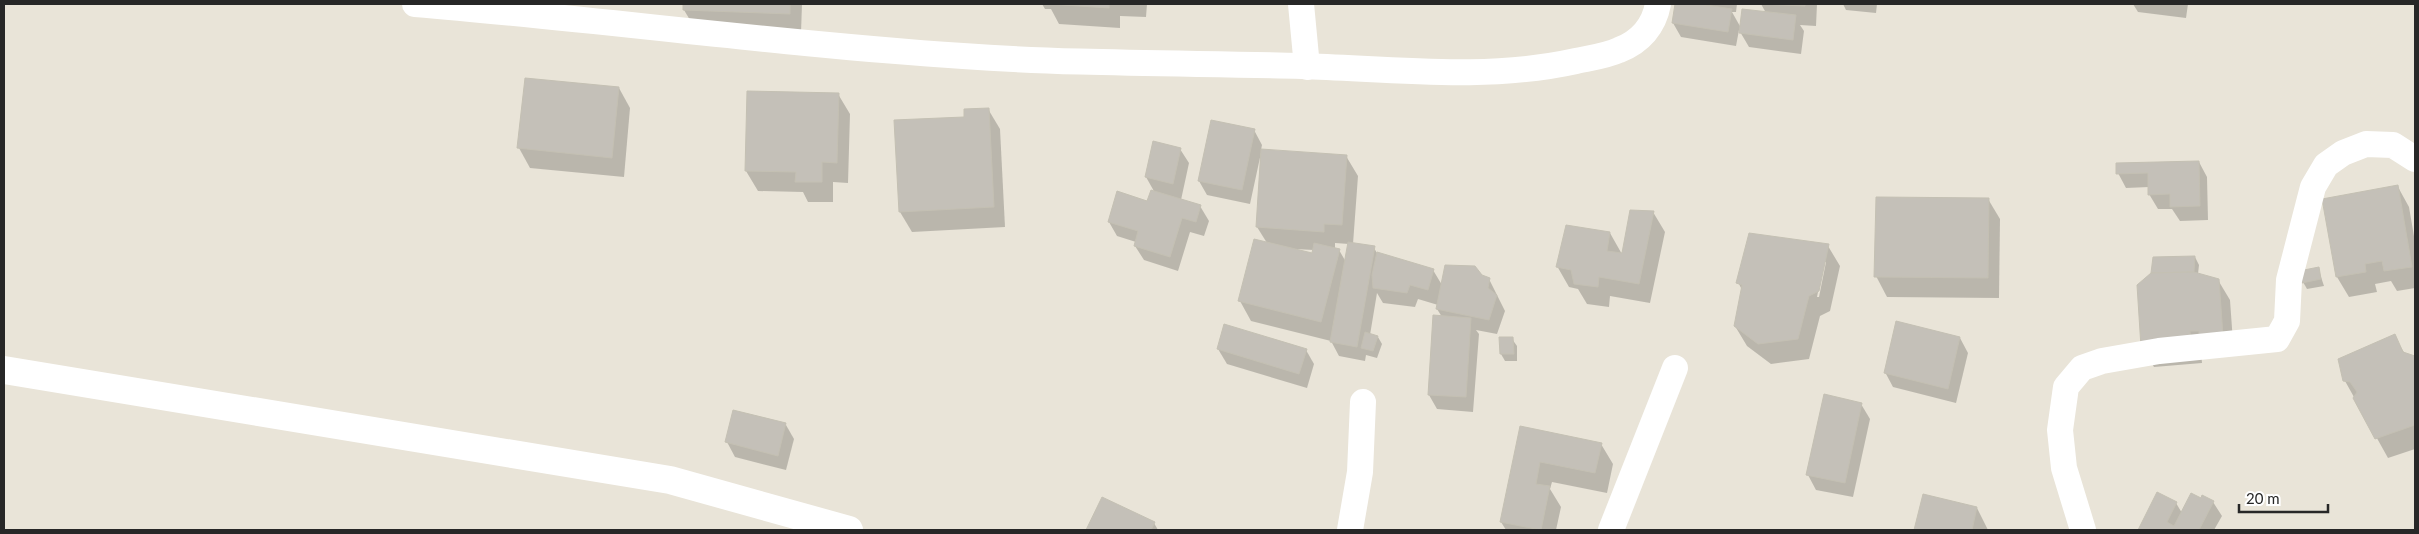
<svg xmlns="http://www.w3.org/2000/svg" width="2419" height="534" font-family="Lato,sans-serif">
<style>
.shadow{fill:#0003;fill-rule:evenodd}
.building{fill:#c4c0b8;stroke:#c4c0b3}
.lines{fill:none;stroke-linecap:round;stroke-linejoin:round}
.minor{stroke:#fff;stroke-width:26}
.tertiary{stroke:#fff;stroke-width:28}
</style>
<rect width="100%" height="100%" fill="#e9e4d8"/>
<g class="shadow">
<polygon points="685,4 802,4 801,33 696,30 684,10"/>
<polygon points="1042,4 1147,4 1146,17 1120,16 1120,28 1059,24 1051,9 1045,9"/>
<polygon points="1676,4 1737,4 1736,12 1732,12 1741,28 1766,13 1761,4 1817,4 1816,26 1800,25 1804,31 1801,54 1749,47 1739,30 1736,46 1681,37 1673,23"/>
<polygon points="1843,4 1877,4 1876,13 1846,10"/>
<polygon points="2133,4 2188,4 2186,18 2138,12"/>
<polygon points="619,88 630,108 624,177 530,168 519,148"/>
<polygon points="838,94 850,114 848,183 833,182 833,202 808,202 803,192 758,191 746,171"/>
<polygon points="988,109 1000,129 1005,227 912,232 900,212 965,118"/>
<path d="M1254,130L1262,145L1261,150L1346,156L1358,176L1353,244L1374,248L1377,253L1433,270L1442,285L1481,276L1489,279L1505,311L1497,334L1476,330L1479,334L1473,412L1437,409L1429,395L1442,317L1437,309L1438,305L1418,299L1415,307L1383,303L1377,293L1370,335L1378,337L1382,344L1377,358L1366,355L1365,361L1339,356L1331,341L1251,321L1240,301L1267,243L1257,227L1261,153L1250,204L1207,195L1199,181ZM1335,243L1349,244L1346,262L1339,250L1335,249ZM1294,249L1314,250L1313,255Z"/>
<polygon points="1180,149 1189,163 1181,200 1200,206 1209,221 1204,236 1190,232 1178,271 1144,260 1135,246 1136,242 1117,236 1109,222 1148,202 1155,193 1146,177"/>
<polygon points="2199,162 2207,177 2208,220 2180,221 2172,209 2158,209 2149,194 2149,187 2126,188 2118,173"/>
<polygon points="2398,187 2409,207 2415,242 2415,288 2397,291 2391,281 2375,284 2377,292 2349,297 2337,277 2324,200"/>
<polygon points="1988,199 2000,219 1999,298 1887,297 1876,276"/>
<polygon points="1653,212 1665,232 1650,303 1610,296 1609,307 1587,304 1578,289 1569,287 1557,266 1610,233 1623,256"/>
<path d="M1828,246L1840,266L1830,311L1820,316L1809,359L1771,364L1747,346L1735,326L1742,290L1738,282ZM1824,262H1826L1819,297H1817Z"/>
<polygon points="2195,257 2199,265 2198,274 2218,280 2230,300 2234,356 2201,351 2202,363 2154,367 2142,347"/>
<polygon points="2318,268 2324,286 2307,289 2303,282"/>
<polygon points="2394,336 2405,354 2415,357 2415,449 2388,458 2345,381"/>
<polygon points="1960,338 1968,353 1956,403 1893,387 1885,372"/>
<polygon points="1512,339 1517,346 1517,361 1505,361 1501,354"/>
<polygon points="1218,349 1306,350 1314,364 1307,388 1227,364"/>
<polygon points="1861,404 1870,419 1853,497 1816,490 1808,475"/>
<polygon points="786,425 794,439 786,470 735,457 727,442"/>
<polygon points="1521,428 1601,444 1613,464 1607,493 1552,482 1550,489 1561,507 1556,530 1506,530 1501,522"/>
<polygon points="2158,494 2176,503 2182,513 2202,500 2213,502 2222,516 2214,530 2139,530"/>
<polygon points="1924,495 1977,508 1988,530 1916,530"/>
<polygon points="1102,499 1154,523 1158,530 1088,530"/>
</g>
<g class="building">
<polygon points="683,4 790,4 790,14 683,10"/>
<polygon points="1048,4 1109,4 1109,8"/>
<polygon points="1675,4 1700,4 1732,9 1728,32 1672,23"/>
<polygon points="1760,4 1805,4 1805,6"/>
<polygon points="1742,9 1796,15 1793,40 1739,33"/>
<polygon points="525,78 619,87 612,158 517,148"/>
<polygon points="747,91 839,93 837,163 822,162 822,182 795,182 796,172 745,171"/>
<polygon points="989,108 994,207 899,212 894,120 964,117 964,109"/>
<polygon points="1211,120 1255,129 1242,190 1198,181"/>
<polygon points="1153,141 1181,148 1173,184 1145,177"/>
<polygon points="1261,149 1347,155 1342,225 1324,224 1324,232 1256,227"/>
<polygon points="2199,161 2200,206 2170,207 2170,194 2148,195 2148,173 2116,174 2116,163"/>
<polygon points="2398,185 2412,267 2384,271 2382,261 2365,264 2366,272 2336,277 2322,199"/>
<polygon points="1151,190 1201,205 1196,222 1182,218 1170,257 1134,246 1138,231 1108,222 1117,191 1147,201"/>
<polygon points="1876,197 1989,198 1988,278 1874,277"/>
<polygon points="1630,210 1654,211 1639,284 1599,277 1598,287 1574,284 1571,270 1556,267 1566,225 1610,232 1607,251 1622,253"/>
<polygon points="1749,233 1829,244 1819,291 1809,296 1798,339 1758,344 1734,326 1742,285 1736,283"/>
<polygon points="1254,239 1312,253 1314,243 1340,249 1321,322 1238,301"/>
<polygon points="1348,242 1375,246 1357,347 1330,342"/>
<polygon points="1377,252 1434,269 1428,290 1410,285 1407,293 1373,288 1372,275"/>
<polygon points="2195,256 2194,272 2151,273 2153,257"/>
<polygon points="1445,265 1475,266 1482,275 1490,278 1488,288 1497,295 1489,320 1436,309"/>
<polygon points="2319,267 2321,279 2302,283 2299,271"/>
<polygon points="2194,272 2219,279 2223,336 2199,338 2199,331 2190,331 2191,343 2141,347 2137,285 2151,273"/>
<polygon points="1433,315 1471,318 1466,397 1428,395"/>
<polygon points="1896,321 1960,337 1948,389 1884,373"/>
<polygon points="1224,324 1307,349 1299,374 1217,349"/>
<polygon points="1365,332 1378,336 1373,351 1361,348"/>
<polygon points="2395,334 2403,352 2415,356 2415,425 2375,439 2353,398 2357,392 2350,382 2343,381 2338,359"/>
<polygon points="1499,337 1513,337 1514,354 1500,354"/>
<polygon points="1824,394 1862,403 1845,483 1806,475"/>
<polygon points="733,410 786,423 778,456 725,442"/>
<polygon points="1520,426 1602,443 1595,473 1540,462 1536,484 1550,486 1541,530 1500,522"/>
<polygon points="2157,492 2177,502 2167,522 2174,526 2191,493 2201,498 2202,495 2214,501 2199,530 2138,530"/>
<polygon points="1923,494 1977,507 1972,530 1914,530"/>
<polygon points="1102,497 1155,522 1151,530 1086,530"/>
</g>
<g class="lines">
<g class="minor">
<path d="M415,4C598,19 780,44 963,56C1075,64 1189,63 1302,66C1393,69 1486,81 1576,61C1590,58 1606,56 1619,50C1640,42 1654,26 1658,4"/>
<polyline points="1301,4 1307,67"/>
<polyline points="1350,530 1360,472 1363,402"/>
<polyline points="1611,530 1675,368"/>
<polyline points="2083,530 2064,468 2060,430 2066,387 2082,368 2102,361 2159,351 2277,339 2287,321 2289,280 2313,187 2326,165 2343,153 2366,144 2393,145 2415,159"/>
</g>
<polyline class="tertiary" points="4,370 670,480 849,530"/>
</g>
<rect width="2419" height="534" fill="none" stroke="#272727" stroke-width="10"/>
<path d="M2239 504v8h89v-8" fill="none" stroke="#272727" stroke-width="2.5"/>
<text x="2246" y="504" font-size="15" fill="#272727" stroke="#ffffff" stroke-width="4" paint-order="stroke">20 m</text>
</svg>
